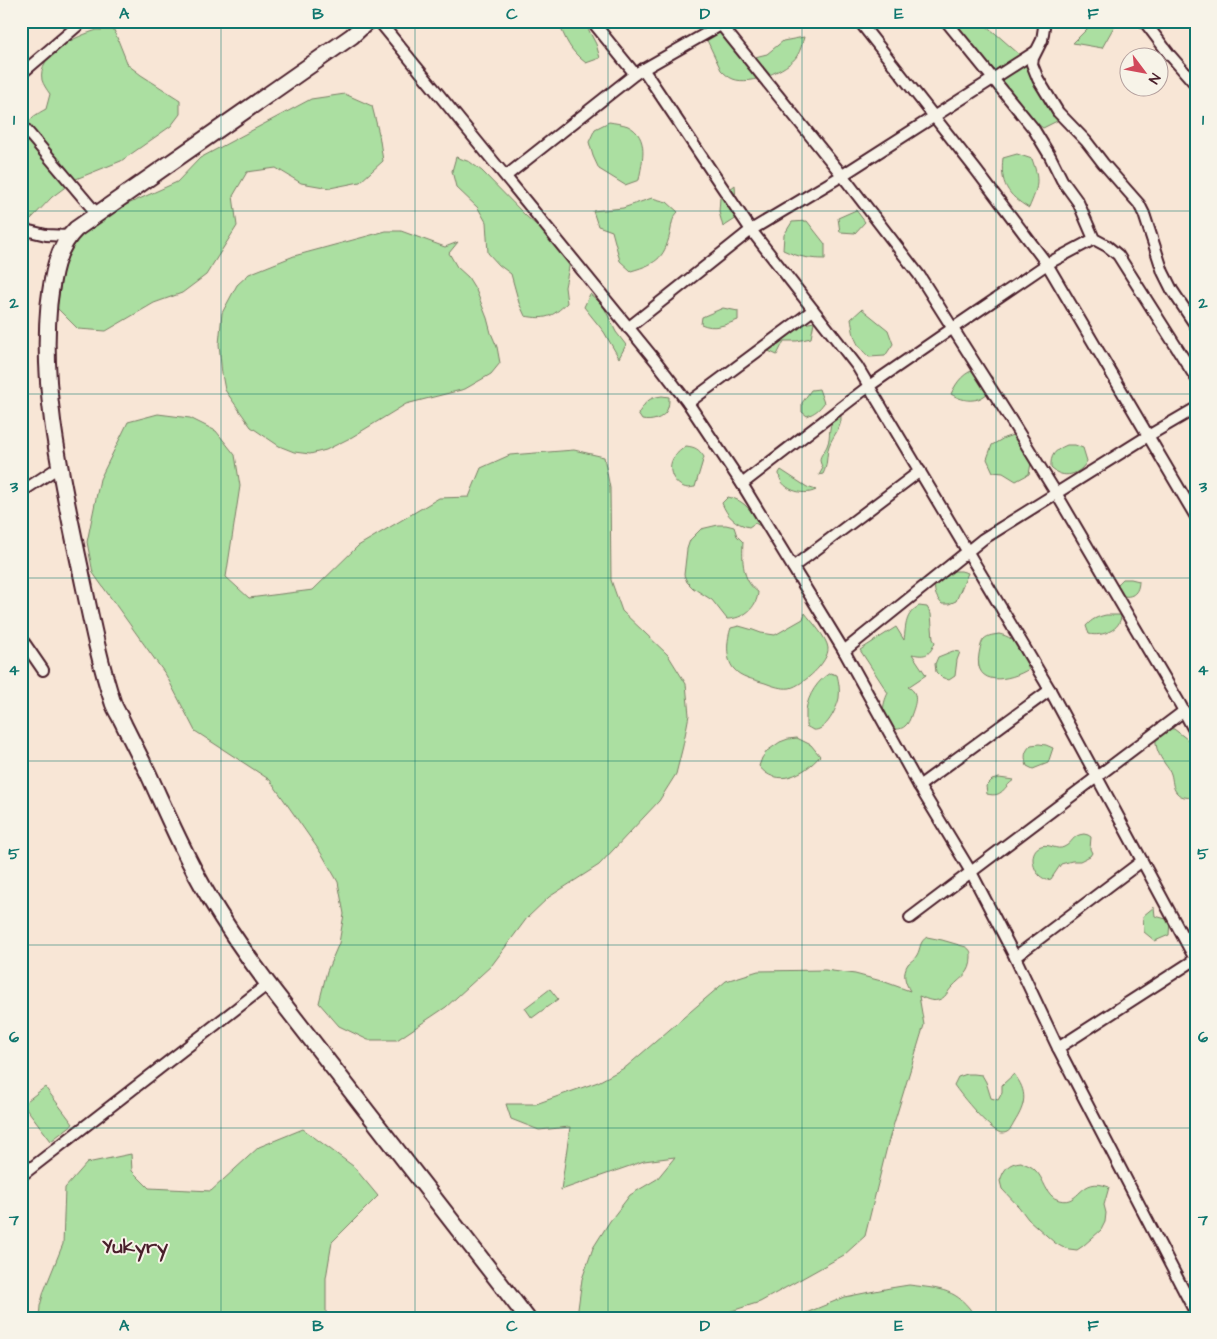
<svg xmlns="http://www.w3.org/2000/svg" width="1217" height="1339" font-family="'Architects Daughter',sans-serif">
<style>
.green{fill:#abdfa1;stroke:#7a7f66}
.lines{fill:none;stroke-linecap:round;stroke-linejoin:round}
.street-casing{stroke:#4a1f2b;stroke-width:14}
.secondary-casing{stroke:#4a1f2b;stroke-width:19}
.street{stroke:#f7f3e8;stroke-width:10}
.secondary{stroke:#f7f3e8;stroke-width:15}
.grid{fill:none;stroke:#0f766e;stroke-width:1;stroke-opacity:0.55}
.labels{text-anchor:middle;stroke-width:4;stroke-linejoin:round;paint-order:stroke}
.district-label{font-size:20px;font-weight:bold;fill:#4a1f2b;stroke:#f7f3e8}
.neatline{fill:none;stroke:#0f766e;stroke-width:2}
.grid-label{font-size:16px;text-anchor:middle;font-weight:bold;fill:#0f766e}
</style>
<rect width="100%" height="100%" fill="#f8e6d6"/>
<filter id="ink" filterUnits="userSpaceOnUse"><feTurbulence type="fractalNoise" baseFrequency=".02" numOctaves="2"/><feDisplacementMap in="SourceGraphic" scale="10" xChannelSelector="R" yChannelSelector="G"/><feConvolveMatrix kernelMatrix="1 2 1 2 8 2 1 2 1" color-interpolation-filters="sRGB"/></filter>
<g filter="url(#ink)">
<g class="green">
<path d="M558,21H584L596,44L600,58L586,63C569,50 566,40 558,21Z"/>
<path d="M698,21H722L751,58L767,54L783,41L804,37C802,43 801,50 797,56C788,70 750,86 733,79C728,77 725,74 721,70Z"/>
<polygon points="943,21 980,21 995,33 1044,76 1051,91 1057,121 1043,128 1031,119"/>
<polygon points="1094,22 1116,23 1102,48 1073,43"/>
<path d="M97,30H114L128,65L141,75L180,100V114L171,126L121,161L76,179L52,197L31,219L21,214C21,191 16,132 33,117C37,114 42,111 46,109L50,94C47,90 43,84 42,80C37,53 77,36 97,30Z"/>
<polygon points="345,94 372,106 379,134 383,161 360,182 330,188 301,183 276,168 247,172 233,196 237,226 206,275 182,293 154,303 106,331 78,329 57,308 67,243 88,222 177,182 200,158 311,99"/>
<path d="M609,122C615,123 623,124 628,126C650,137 642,162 639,180L625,185L599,169L593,156L589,142L595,129Z"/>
<path d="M1017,154L1032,159C1040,181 1038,187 1029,208C1007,195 1000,183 1003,158Z"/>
<path d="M456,157L470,162L482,171L526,216L560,246L571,257L565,287L567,303C552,317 546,320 525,316L519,303L511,274L499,265L488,253L486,222L478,208L456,187L452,171Z"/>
<polygon points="735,185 737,218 723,227 719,212 720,197"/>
<path d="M652,198L667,202L678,212C673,217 672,222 671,229C665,257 659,263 631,271L620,261L612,231L598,226L593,211L623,208Z"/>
<polygon points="856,210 865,222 855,233 840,232 838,218"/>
<path d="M807,221L825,244V259C810,259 798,257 783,250L784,235L792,222Z"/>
<polygon points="386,231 401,231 445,247 458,242 449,253 457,267 468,277 476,290 487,318 491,333 497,347 500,363 491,374 465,389 406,404 352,437 326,450 310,454 294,452 279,446 251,427 225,390 222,374 219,344 222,313 237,285 249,274 294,256"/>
<polygon points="590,294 603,305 616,332 626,345 619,358 604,332 584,307"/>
<path d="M723,308L738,311V320C725,325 714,330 701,324L702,317Z"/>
<path d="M862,309L888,330L893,344L885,356L869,357C855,344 854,338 851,319Z"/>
<polygon points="814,322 811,338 797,341 784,341 777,355 764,349 770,336 783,328"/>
<path d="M979,368C995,375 1001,385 984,396C981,398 977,400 973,400C966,401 957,398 951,394C957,381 964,372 979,368Z"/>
<path d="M819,389L824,403C819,410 815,413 807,416L802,412V403L811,390Z"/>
<path d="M662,396L669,397C669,401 669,406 667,410C663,419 651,422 642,420L638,414C646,402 647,398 662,396Z"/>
<polygon points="158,414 190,418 216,431 235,455 240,486 226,577 249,598 313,590 358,546 439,498 469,497 481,468 510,455 574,450 604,457 610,488 611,580 622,611 668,655 686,684 689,715 683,746 676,774 659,801 599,865 549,897 527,918 492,965 446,1007 397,1040 368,1040 339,1026 319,1003 327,971 339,943 344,914 338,882 323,856 270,780 195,731 166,675 93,573 87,542 100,479 128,422"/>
<path d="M837,416H841C842,428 833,435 829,446C826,455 828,465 823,474L819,475L823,468C822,467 820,462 820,460C820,455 825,451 827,446C832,435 826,426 837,416Z"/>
<polygon points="1019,433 1032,458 1029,474 1016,481 1003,473 993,472 987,459 992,445 1004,438"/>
<path d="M1067,445H1075L1083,448L1087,461C1080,475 1063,480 1051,468C1050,455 1055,450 1067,445Z"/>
<path d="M686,446C695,447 699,449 704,457L695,487C694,487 689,488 688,488C673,486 666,468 674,457C677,453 682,449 686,446Z"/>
<path d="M781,470L807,487L816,490C803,497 779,489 779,473Z"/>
<path d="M728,497C746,500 752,513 762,527L755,523L749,527C735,524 727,516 722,503Z"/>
<path d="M718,525H726L734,527L737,536L743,542C742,560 742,581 758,592C757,608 743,619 727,619L712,600L693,588L687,582L684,575L687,549L690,540L701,529Z"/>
<path d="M954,571H961L968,573L956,601L949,604H942C928,589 935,574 954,571Z"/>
<path d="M1123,579H1131L1139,581C1139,596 1128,600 1116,593L1117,585Z"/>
<path d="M919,606L927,607L931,614L933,639L935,642C930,655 926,657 912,654L926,675L908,687C920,693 915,705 911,716C910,719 908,724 905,726C901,730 895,729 890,729C881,718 882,705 888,693L860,650L896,627L904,640C906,625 905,614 919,606Z"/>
<path d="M805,613C812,622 827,638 828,648C829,662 803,685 790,688C781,689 773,686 765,683C755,680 740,677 734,669C725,659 727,639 731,628L739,626L753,630L761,633L775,635L803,619Z"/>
<path d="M1106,615H1121C1121,630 1102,637 1089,634L1086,626C1092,619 1097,617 1106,615Z"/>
<path d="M999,634C1019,638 1022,653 1029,669C1010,681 973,688 979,654C980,649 981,642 984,639C988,635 994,635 999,634Z"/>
<polygon points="953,651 960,652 957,660 955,676 949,680 941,677 936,672 935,664 938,657"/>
<path d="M830,673L837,675C839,682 840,690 839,698C837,708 826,732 813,730C811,729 808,727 806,726C806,721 806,715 806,710C808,695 818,680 830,673Z"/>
<path d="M1166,728L1174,729L1196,746V797C1190,798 1181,798 1177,793C1172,788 1173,780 1171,774C1170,770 1167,767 1165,764C1159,755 1155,748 1156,737Z"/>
<path d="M797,738L811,745L820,756C805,774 776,789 759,766L762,758L767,751L780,742L788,739Z"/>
<path d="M1039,744L1046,745L1053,748L1048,763L1033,769L1027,766C1024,757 1024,752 1031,745Z"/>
<path d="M999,778L1014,780C1003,787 1003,798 987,794L986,786L992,780Z"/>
<path d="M1084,834L1088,835L1091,837L1090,849L1092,853L1090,856L1080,861H1072L1061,864L1051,879L1047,880C1046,880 1041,877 1040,876C1032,869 1029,850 1041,846C1049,843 1057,851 1064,847C1073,843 1072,835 1084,834Z"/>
<polygon points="1154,907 1155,916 1170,920 1169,935 1155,941 1144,932 1143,916"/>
<path d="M927,937L942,940L966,947C971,950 971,952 971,957C971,974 962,976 952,987C947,992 946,998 938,1000C931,1002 925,998 919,996L924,1025L888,1143L865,1236L844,1255L760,1302L709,1318H578V1309L582,1279L593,1248L610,1221L630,1195L657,1179L675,1157L644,1161L561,1190L570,1127L539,1130L511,1119L506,1104H536L598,1082L626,1067L726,981L758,971L825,970L855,974L885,982L910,991C905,982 902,973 908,964C911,961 915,959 917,955C921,948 919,942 927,937Z"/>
<polygon points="550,989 558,999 532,1018 525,1008"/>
<path d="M967,1074H974L982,1075L986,1082L991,1098L998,1100L1002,1093V1085L1014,1074C1028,1092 1026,1104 1014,1123C1012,1127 1009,1133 1003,1133C993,1135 960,1094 954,1085L958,1077Z"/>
<polygon points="45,1087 73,1124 51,1141 23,1104"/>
<polygon points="303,1129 353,1166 378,1196 332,1242 326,1278 326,1318 39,1318 40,1306 44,1291 63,1244 65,1188 87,1163 131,1154 132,1171 149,1188 211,1191 259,1147"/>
<path d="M1021,1162C1026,1165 1032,1166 1035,1170C1045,1179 1045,1196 1059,1200C1081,1206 1079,1175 1109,1187L1104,1205L1106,1213L1105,1222L1101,1230L1083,1246L1077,1250L1069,1249L1062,1247L1055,1243L1028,1219L1019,1207L1002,1189L1000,1181C1004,1169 1008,1163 1021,1162Z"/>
<path d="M909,1285C940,1289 958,1288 976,1318H794L845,1297L890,1288Z"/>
</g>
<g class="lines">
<defs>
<g id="street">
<polyline points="379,21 655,360 688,403 742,484 844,651 919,786 971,872 1015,957 1058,1048 1196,1314"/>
<polyline points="592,21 635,74"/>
<polyline points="718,21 842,175 919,275 1014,425 1056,493 1180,704 1196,734"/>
<polyline points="859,21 976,170 1047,264 1196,517"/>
<polyline points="946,21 1033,128 1050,156 1062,180 1078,202 1094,239 1107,246 1118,255 1196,378"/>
<polyline points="1043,21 1044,27 1042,40 1033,58 1032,64 1038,79 1058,112 1086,141 1103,163 1139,204 1144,214 1163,272 1172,290 1196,326"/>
<polyline points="1144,21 1169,54 1196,85"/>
<polyline points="643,69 751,230 857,366 1050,690 1195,959"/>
<polyline points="21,74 83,21"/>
<polyline points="21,124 97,214"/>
<polyline points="506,176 635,74 726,22"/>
<polyline points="21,229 46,235 69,236"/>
<polyline points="628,328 751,230 838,178 1035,52"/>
<polyline points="688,403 813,310"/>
<polyline points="742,484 869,386 953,328 1047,264 1094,239"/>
<polyline points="21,492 59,467"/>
<polyline points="793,567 920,471"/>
<polyline points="21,638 43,670"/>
<polyline points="844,651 983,539 1148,436 1196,408"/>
<polyline points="919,786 1050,690"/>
<polyline points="910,918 1184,711"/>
<polyline points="1015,957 1142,861"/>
<polyline points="1058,1048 1196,959"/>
<polyline points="21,1176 268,984"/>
</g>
<path id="secondary" d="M368,21L352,36L76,229C56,248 52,278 49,304C41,388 60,471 77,553C88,603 97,655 113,703C116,711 121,718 124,725C132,741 140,757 148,773C167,814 185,857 209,897C227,927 247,956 268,984L527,1318"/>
</defs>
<use href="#street" class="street-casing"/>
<use href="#secondary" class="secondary-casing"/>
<use href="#street" class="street"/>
<use href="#secondary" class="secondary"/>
</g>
</g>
<path class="grid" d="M221,21V1318M415,21V1318M608,21V1318M802,21V1318M996,21V1318M21,211H1196M21,394H1196M21,578H1196M21,761H1196M21,945H1196M21,1128H1196"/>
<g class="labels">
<g class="district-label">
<text x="135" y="1253">Yukyry</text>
</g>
</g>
<rect width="1217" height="1339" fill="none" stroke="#f7f3e8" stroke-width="55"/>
<g transform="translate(1144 72) rotate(122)"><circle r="24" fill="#f7f3e8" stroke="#b29e9c"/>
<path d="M0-4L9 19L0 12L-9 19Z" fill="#d1495b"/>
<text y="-8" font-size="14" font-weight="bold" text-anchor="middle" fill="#4a1f2b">N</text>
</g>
<rect x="28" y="28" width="1162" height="1284" class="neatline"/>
<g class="grid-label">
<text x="124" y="19">A</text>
<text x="318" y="19">B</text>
<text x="512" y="19">C</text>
<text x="705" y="19">D</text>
<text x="899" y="19">E</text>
<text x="1093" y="19">F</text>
<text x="14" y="125">1</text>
<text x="1203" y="125">1</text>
<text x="14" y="308">2</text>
<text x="1203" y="308">2</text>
<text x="14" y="492">3</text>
<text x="1203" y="492">3</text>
<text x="14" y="675">4</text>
<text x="1203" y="675">4</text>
<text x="14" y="859">5</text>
<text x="1203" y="859">5</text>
<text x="14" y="1042">6</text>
<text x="1203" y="1042">6</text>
<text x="14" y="1225">7</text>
<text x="1203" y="1225">7</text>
<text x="124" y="1331">A</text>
<text x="318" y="1331">B</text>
<text x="512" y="1331">C</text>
<text x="705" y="1331">D</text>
<text x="899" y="1331">E</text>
<text x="1093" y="1331">F</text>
</g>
</svg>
